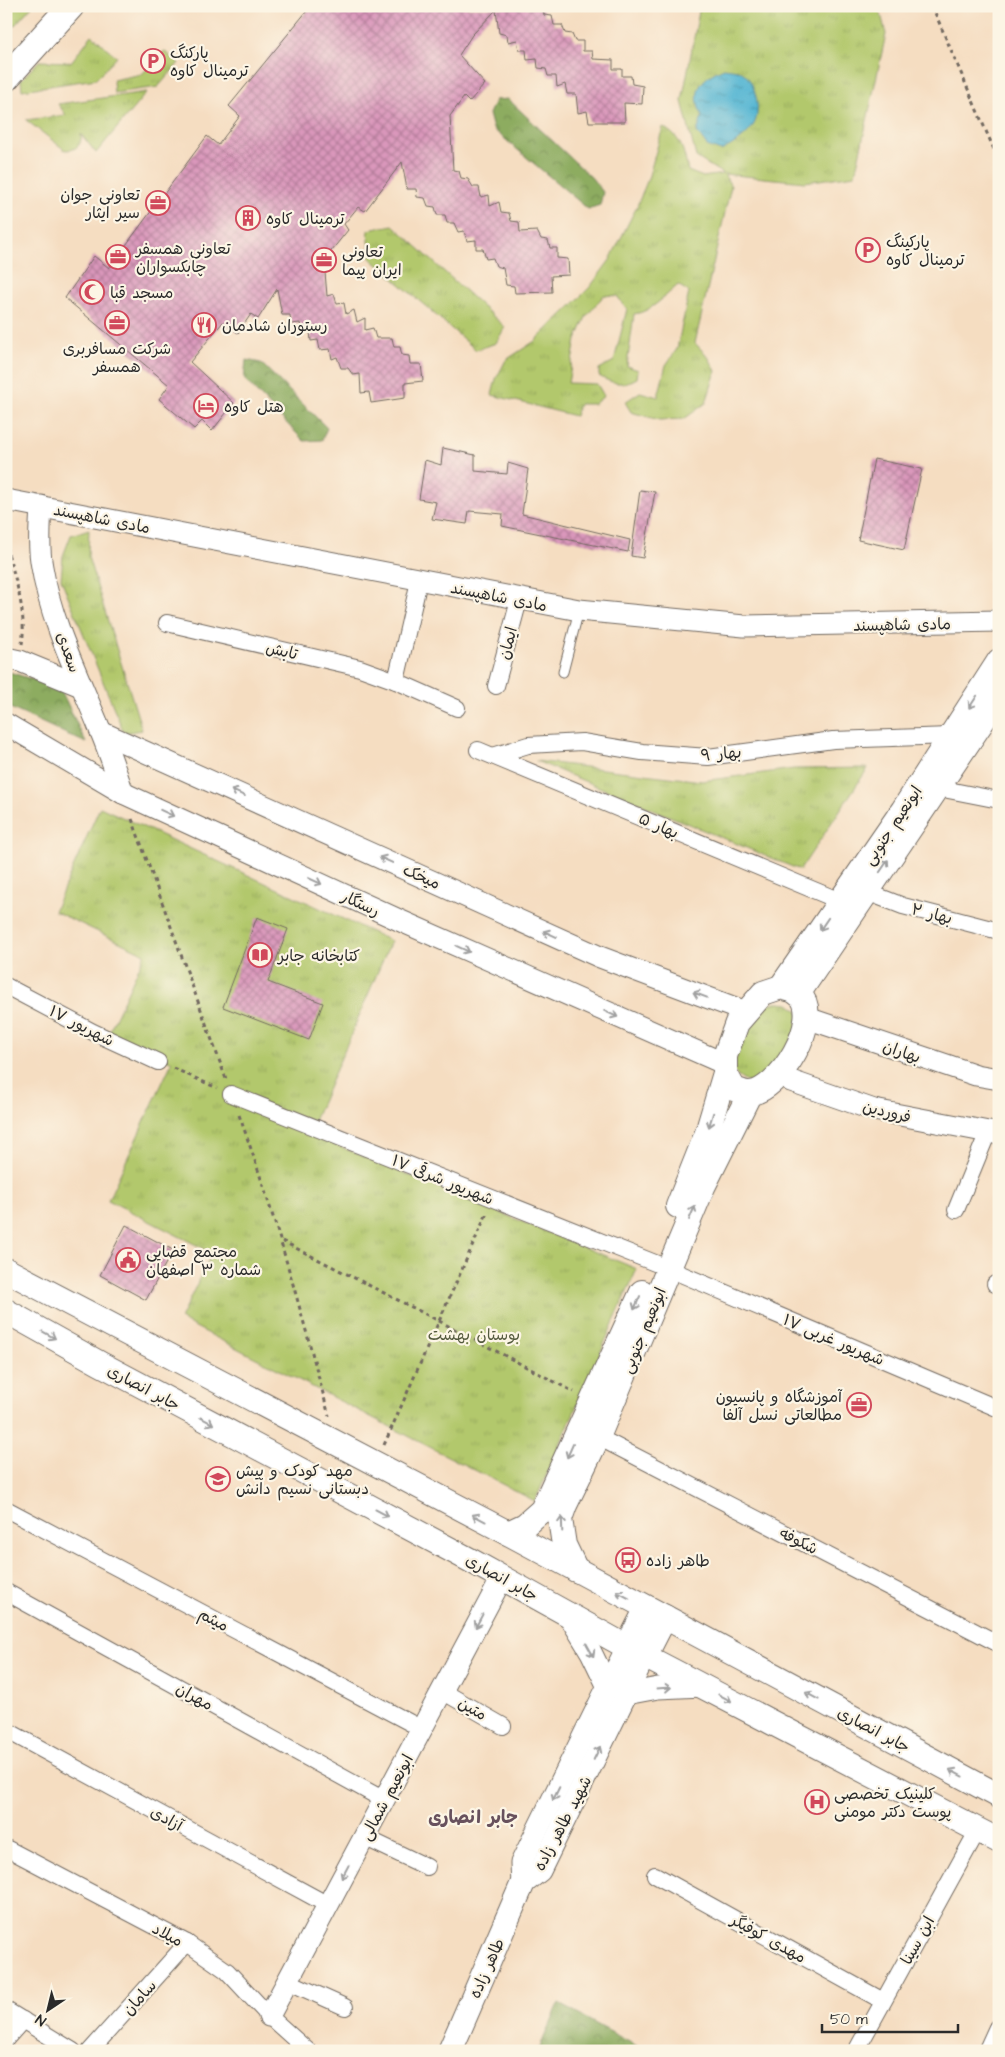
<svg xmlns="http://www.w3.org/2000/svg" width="1005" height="2057" font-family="'Architects Daughter','Playpen Sans Arabic',sans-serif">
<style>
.grass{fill:url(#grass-tufts);stroke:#6e7a4c}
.forest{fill:url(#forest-crowns);stroke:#5c6c46}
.water{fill:url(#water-ripples);stroke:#40707f}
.building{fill:url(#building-cross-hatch)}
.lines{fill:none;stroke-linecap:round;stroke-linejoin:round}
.service-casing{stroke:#726960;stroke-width:11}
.minor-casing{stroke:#726960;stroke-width:18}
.tertiary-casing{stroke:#726960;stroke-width:23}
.secondary-casing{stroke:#726960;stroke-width:26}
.primary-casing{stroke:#726960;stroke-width:28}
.path{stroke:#726960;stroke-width:3;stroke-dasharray:4 4;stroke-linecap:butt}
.service{stroke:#fff;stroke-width:9}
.minor{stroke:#fff;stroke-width:16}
.tertiary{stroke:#fff;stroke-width:21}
.secondary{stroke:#fff;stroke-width:24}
.primary{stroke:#fff;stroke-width:26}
.oneway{stroke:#a0a0a0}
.labels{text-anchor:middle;stroke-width:4.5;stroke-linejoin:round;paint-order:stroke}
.poi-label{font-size:16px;fill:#2b2b2b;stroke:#fcf5e5;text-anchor:start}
.street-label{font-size:16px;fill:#2b2b2b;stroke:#fcf5e5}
.park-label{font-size:16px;fill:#545a3e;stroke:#fcf5e5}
.neighbourhood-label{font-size:18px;font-weight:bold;fill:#68515d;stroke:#fcf5e5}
</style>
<defs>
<pattern id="grass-tufts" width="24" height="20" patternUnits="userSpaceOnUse" patternTransform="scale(1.25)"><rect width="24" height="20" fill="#b2c86c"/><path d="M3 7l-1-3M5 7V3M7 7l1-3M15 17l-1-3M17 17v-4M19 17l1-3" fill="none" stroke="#99ac5e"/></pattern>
<pattern id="forest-crowns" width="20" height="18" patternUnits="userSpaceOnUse" patternTransform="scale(1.25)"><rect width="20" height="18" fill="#8dac60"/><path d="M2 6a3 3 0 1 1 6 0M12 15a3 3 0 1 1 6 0" fill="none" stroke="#738c4f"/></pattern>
<pattern id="water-ripples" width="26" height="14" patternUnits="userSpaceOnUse" patternTransform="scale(1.25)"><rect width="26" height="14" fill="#54b6d3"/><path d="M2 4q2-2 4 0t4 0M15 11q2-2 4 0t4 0" fill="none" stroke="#4694ab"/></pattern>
<pattern id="building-cross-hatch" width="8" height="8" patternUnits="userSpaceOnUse" patternTransform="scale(1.25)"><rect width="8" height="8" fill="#da97bb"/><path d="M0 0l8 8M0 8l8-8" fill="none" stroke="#b17b98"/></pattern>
</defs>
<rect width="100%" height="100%" fill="#fcf5e5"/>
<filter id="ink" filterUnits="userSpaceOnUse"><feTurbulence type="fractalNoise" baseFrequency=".02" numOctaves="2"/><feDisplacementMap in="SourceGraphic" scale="10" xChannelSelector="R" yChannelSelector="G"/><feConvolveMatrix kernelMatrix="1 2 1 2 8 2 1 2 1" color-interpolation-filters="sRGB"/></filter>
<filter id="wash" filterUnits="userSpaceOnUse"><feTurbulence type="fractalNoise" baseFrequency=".0096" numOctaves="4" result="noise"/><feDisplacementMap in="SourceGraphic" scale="20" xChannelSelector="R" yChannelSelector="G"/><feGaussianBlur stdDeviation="1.12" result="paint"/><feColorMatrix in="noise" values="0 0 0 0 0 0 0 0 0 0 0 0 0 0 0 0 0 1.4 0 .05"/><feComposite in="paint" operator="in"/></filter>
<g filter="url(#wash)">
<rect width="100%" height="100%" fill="#f5ddc1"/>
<g class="grass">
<polygon points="6,6 32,6 6,35"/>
<path d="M700,6H879L886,34L855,175L805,182L724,174L731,186L695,343L709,358L716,371L706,403L684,419L659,420L631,412L625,402L640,392L658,397L666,365L677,349L689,292L678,285C665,296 651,312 634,314L627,366L638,370L637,378C623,386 613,384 599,376V369L614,361L627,309L617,296L604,295L586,317L576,340L568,383L597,384L604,396L594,404H579L575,416L492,395L496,379L506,360L535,341L569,308L590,287L610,260L637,206L648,179L663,127C683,139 683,150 688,171L703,177L723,174L696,157L682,101Z"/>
<polygon points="92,35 117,57 96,79 22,90 21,80 39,61 71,62"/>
<polygon points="164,51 179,63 158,87 114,93 113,80 142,74"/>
<path d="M147,92L96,153L81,134C82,145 77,150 65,150L26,120L66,115L58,104Z"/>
<polygon points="393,225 505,327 496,343 476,350 371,259 368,230"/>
<polygon points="89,529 88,557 142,730 124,733 61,579 63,556 71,535"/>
<polygon points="536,761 702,781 794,769 868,768 800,870"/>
<polygon points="100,807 391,941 314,1121 229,1101 637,1269 535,1501 180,1319 212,1253 108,1200 172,1062 109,1032 145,954 54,911"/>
<path d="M779,1003L789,1004L798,1011L801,1022L771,1076L749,1083C743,1080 734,1076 733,1068C730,1053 754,1011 768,1005C771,1003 776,1003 779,1003Z"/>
</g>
<g class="forest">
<polygon points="508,99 591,177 603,192 600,205 588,209 493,129 489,114 495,100"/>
<polygon points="246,360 261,363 327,428 322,440 304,441 244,379"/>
<polygon points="6,671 60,688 86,743 6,706"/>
<polygon points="559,2004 646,2051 538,2051"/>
</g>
<path class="water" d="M724,68C729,69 736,69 740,71C755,78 762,110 754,124C747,137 734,144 721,151L707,146L697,132L702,116C691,91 700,78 724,68Z"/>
<g id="blocks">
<g class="building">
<polygon points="311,6 543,8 544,15 552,16 554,25 562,25 565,33 572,34 575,41 583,41 583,51 592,51 593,59 613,60 613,69 622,69 622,76 631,76 632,84 643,86 642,104 624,103 625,122 589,122 587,111 578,113 576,94 567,94 565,84 557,87 556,76 548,76 546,69 538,68 537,59 527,60 526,50 519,50 517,40 508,42 507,35 499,33 496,10 472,35 459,55 485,84 469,102 464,97 450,116 453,170 459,171 461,178 468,179 473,187 479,187 481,197 489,195 490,206 499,202 501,212 509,213 511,221 519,222 520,232 537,231 541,239 548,240 550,248 557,248 557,258 568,259 569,275 551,276 552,292 515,293 514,286 506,285 503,268 496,266 493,258 486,259 483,249 476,249 476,240 467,241 464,231 458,232 454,223 447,223 445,215 437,215 435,207 428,206 425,198 417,197 416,189 407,189 402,162 365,211 358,207 344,224 348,230 324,260 327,296 334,294 337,304 344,303 346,314 354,310 357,322 365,318 365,330 373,328 376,338 392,338 394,347 400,347 402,355 409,356 410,364 421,364 423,381 405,383 405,398 371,403 369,392 361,393 360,374 353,375 348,368 341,368 337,357 332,359 330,349 320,350 318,340 311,341 310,331 302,332 300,323 291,324 290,315 282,315 277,289 258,319 251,314 238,333 223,322 190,362 234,403 212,431 202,421 194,429 159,399 169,385 65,298 94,256 109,268 207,136 218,145 240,116 229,106"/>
<polygon points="443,448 475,455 475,471 507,474 508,463 528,469 522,514 630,540 628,552 502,526 503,514 469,511 467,524 432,519 436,502 419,499 425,460 441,465"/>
<polygon points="874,459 922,469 904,550 858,540"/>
<polygon points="640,490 655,492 643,558 631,556"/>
<polygon points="257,917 288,929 268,982 323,1003 309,1040 223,1007"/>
<polygon points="126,1225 173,1250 146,1300 100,1275"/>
</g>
</g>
</g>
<g filter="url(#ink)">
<use href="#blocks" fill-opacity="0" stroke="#726960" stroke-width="1"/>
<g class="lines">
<defs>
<polyline id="service" points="563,672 579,610"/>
<g id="minor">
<polyline points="167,623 360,668 396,681 457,708"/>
<polyline points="396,681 419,581"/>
<polyline points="496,686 519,600"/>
<polyline points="478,750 840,901"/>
<polyline points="493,756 528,745 582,742 642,752 708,757 833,740 951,736"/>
<polyline points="938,788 999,800"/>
<polyline points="867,892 903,906 999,931"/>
<polyline points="6,986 93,1032 158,1062"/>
<polyline points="231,1094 655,1263 999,1409"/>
<polyline points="956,1210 988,1132"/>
<polyline points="995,1284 999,1285"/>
<polyline points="598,1437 999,1644"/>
<polyline points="6,1509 422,1729"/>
<polyline points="6,1592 384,1800"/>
<polyline points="442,1691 503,1726"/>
<polyline points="6,1730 328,1905"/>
<polyline points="364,1837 427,1867"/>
<polyline points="6,1848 187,1943 227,1971 269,2016 308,2051"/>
<polyline points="655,1875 883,2001"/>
<polyline points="287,1981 345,2007"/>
<polyline points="6,2010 73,2051"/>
<polyline points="6,2039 23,2020"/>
<polyline points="90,2051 187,1943"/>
<polyline points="856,2051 978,1830"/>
</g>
<g id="tertiary">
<polyline points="6,500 579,610 744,626 999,621"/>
<path d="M41,506C40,526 38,547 42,567C51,623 80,679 101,732C109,752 116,772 123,793"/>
<polyline points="6,658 20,661 81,686"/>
<polyline points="6,724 123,793 401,921 725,1064"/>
<polyline points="101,732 600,957 746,1012"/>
<polyline points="807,1018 976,1075 999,1079"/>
<polyline points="780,1072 791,1081 874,1110 999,1134"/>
<polyline points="568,1614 591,1652 608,1687"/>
<polyline points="626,1694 658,1688 703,1686"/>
<polyline points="522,1885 521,1863 627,1647"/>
<polyline points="522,1885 540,1871 645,1656"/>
<polyline points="269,2016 502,1578"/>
<polyline points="989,2051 999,2029"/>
</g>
<g id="secondary">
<polyline points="781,987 903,810 999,661"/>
<path d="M781,987C786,989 795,990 799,994C825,1018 778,1093 749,1093C744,1093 738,1090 734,1089L725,1073V1056L737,1023L763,993Z"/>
<polyline points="798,994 999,697"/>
<polyline points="678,1206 707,1133 725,1073"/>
<polyline points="6,1270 508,1533 999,1796"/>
<polyline points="6,1311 99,1363 468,1559 627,1647 999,1841"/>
<polyline points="508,1533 525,1525 542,1510 642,1292"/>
<polyline points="576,1570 564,1545 560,1519 565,1505 598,1437 703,1187 750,1093"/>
<polyline points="627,1647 647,1608"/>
<polyline points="645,1656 665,1617"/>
<polyline points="450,2051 522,1885"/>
</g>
<polyline id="primary" points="6,78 71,6"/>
</defs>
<use href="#service" class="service-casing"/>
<use href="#minor" class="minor-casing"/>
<use href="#tertiary" class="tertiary-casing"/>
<use href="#secondary" class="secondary-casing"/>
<use href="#primary" class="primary-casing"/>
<g class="path">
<polyline points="932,6 999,161"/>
<path d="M6,547C15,577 27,613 22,644"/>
<polyline points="6,570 13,571"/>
<polyline points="132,819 226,1079"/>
<polyline points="173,1068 217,1088"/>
<path d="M239,1115C275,1214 302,1315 329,1416"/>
<polyline points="282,1241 439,1321 574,1392"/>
<polyline points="384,1445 487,1213"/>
</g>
<use href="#service" class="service"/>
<use href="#minor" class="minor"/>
<use href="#tertiary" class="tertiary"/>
<use href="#secondary" class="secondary"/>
<use href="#primary" class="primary"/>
</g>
<defs><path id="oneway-shaft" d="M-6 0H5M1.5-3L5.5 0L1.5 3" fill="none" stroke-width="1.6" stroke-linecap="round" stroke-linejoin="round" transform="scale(1.25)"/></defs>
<g class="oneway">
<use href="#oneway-shaft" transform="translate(973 702) rotate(123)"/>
<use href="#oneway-shaft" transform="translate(238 793) rotate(-156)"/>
<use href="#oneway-shaft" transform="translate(167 813) rotate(25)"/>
<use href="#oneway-shaft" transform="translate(386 860) rotate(-156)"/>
<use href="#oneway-shaft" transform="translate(884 866) rotate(-56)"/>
<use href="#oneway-shaft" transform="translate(315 881) rotate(25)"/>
<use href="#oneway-shaft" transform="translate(824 924) rotate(124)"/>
<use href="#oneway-shaft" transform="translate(550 934) rotate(-156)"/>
<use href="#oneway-shaft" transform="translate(463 949) rotate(24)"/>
<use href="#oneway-shaft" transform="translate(700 995) rotate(-159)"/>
<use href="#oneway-shaft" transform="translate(611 1014) rotate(24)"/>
<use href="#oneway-shaft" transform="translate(711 1120) rotate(107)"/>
<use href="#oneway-shaft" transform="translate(692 1213) rotate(-67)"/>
<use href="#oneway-shaft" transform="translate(637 1303) rotate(114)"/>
<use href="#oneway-shaft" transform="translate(49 1335) rotate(29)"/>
<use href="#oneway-shaft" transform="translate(207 1421) rotate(28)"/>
<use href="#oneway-shaft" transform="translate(570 1451) rotate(114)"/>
<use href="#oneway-shaft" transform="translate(382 1513) rotate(28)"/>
<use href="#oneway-shaft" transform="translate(479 1518) rotate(-152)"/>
<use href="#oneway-shaft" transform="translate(562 1524) rotate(-92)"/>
<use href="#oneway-shaft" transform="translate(623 1595) rotate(-152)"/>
<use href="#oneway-shaft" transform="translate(479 1621) rotate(118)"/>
<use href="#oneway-shaft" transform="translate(590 1650) rotate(61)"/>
<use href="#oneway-shaft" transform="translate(664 1688) rotate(-4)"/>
<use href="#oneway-shaft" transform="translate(812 1696) rotate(-152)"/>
<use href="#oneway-shaft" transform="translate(725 1698) rotate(28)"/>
<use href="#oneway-shaft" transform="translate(597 1753) rotate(-64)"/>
<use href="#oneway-shaft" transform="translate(956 1773) rotate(-152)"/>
<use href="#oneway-shaft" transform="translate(556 1794) rotate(116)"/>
<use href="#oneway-shaft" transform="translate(345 1872) rotate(118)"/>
</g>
</g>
<defs>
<symbol id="parking-ring" viewBox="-11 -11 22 22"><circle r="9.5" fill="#fcf5e5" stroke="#d1495b" stroke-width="1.5"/><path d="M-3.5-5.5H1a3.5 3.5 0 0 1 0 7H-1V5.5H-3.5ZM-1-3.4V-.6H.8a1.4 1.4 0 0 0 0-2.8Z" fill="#d1495b"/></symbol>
<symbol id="office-ring" viewBox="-11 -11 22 22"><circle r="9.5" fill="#fcf5e5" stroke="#d1495b" stroke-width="1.5"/><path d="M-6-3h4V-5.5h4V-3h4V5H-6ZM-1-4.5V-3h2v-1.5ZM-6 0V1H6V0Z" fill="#d1495b"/></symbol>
<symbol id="building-ring" viewBox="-11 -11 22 22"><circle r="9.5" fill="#fcf5e5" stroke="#d1495b" stroke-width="1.5"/><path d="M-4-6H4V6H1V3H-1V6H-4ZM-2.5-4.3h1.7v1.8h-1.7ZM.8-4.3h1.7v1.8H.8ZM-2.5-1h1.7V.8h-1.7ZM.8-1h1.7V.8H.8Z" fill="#d1495b"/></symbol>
<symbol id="mosque-ring" viewBox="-11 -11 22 22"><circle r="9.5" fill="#fcf5e5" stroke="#d1495b" stroke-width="1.5"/><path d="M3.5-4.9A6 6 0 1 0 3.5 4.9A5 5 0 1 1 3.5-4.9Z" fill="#d1495b"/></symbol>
<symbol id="restaurant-ring" viewBox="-11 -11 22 22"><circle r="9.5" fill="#fcf5e5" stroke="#d1495b" stroke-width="1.5"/><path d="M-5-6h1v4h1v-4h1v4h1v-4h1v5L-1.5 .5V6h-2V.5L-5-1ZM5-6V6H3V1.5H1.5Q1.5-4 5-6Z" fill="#d1495b"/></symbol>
<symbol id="hotel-ring" viewBox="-11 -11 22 22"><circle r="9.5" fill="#fcf5e5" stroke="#d1495b" stroke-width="1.5"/><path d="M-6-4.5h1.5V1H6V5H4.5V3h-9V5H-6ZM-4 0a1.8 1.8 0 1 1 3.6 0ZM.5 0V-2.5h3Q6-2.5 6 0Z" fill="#d1495b"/></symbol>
<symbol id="library-ring" viewBox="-11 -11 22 22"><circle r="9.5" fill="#fcf5e5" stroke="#d1495b" stroke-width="1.5"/><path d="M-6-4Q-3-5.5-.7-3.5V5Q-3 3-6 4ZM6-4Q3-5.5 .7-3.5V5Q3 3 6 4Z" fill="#d1495b"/></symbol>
<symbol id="civic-ring" viewBox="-11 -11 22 22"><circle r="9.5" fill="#fcf5e5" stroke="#d1495b" stroke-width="1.5"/><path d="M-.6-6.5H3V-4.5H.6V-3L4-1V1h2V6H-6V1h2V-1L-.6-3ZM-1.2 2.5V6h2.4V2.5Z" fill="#d1495b"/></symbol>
<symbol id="school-ring" viewBox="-11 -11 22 22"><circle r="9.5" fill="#fcf5e5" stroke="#d1495b" stroke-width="1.5"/><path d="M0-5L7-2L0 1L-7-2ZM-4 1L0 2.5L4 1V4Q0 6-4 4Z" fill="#d1495b"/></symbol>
<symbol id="bus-ring" viewBox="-11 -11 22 22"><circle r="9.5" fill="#fcf5e5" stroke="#d1495b" stroke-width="1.5"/><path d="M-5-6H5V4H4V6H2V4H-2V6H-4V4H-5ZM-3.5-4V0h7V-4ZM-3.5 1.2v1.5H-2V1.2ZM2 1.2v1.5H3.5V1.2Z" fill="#d1495b"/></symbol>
<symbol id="hospital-ring" viewBox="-11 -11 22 22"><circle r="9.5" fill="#fcf5e5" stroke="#d1495b" stroke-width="1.5"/><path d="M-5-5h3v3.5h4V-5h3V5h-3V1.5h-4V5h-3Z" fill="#d1495b"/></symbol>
</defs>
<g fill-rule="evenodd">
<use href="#parking-ring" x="139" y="47" width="28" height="28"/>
<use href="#office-ring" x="144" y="189" width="28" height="28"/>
<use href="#building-ring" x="234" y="204" width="28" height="28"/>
<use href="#parking-ring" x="854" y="236" width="28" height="28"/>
<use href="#office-ring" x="104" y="243" width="28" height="28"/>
<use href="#office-ring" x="310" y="246" width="28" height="28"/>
<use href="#mosque-ring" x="78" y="278" width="28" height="28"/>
<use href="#office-ring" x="103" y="309" width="28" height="28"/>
<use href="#restaurant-ring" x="190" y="311" width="28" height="28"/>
<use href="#hotel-ring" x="192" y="392" width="28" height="28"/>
<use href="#library-ring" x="246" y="941" width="28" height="28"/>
<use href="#civic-ring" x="114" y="1246" width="28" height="28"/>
<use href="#office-ring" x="845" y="1391" width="28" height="28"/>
<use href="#school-ring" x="204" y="1465" width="28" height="28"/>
<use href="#bus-ring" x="614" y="1546" width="28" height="28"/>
<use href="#hospital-ring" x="803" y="1788" width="28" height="28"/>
</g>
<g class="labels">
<g class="poi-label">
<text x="170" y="58">پارکنگ<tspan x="170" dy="18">ترمینال کاوه</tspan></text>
<text x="140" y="200" text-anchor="end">تعاونی جوان<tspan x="140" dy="18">سیر ایثار</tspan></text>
<text x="266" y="224">ترمینال کاوه</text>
<text x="886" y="247">پارکینگ<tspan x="886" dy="18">ترمینال کاوه</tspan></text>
<text x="136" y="254">تعاونی همسفر<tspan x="136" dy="18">چابکسواران</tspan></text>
<text x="342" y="257">تعاونی<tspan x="342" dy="18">ایران پیما</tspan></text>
<text x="110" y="298">مسجد قبا</text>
<text x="222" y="331">رستوران شادمان</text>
<text x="117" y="354" text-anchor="middle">شرکت مسافربری<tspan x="117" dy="18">همسفر</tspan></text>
<text x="224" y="412">هتل کاوه</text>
<text x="278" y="961">کتابخانه جابر</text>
<text x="146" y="1257">مجتمع قضایی<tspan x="146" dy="18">شماره ۳ اصفهان</tspan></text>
<text x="842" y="1402" text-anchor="end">آموزشگاه و پانسیون<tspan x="842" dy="18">مطالعاتی نسل آلفا</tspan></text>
<text x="236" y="1476">مهد کودک و پیش<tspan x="236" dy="18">دبستانی نسیم دانش</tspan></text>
<text x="646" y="1566">طاهر زاده</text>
<text x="834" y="1799">کلینیک تخصصی<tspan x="834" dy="18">پوست دکتر مومنی</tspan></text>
</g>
<g class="street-label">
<text transform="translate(102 518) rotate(11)" y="6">مادی شاهپسند</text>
<text transform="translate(499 596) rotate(11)" y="6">مادی شاهپسند</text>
<text transform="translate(902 624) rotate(-1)" y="6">مادی شاهپسند</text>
<text transform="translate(507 643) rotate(-75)" y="6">ایمان</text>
<text transform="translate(282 650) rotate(13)" y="6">تابش</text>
<text transform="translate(69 652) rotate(70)" y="6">سعدی</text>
<text transform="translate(721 753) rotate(-5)" y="6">بهار ۹</text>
<text transform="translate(659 825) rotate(23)" y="6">بهار ۵</text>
<text transform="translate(892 825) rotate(-56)" y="6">ابونعیم جنوبی</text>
<text transform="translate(422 876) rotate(24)" y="6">میخک</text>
<text transform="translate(361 903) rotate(25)" y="6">رستگار</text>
<text transform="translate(932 913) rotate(14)" y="6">بهار ۲</text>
<text transform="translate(82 1025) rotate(27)" y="6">۱۷ شهریور</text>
<text transform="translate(902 1051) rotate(19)" y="6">بهاران</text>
<text transform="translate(887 1111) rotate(14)" y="6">فروردین</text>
<text transform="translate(443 1179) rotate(22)" y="6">۱۷ شهریور شرقی</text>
<text transform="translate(643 1330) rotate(-67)" y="6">ابونعیم جنوبی</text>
<text transform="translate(834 1339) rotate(23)" y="6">۱۷ شهریور غربی</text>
<text transform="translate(144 1387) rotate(28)" y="6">جابر انصاری</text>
<text transform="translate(799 1540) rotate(27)" y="6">شکوفه</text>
<text transform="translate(502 1577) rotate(29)" y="6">جابر انصاری</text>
<text transform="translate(214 1619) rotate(28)" y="6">میثم</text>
<text transform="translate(195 1696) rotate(29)" y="6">مهران</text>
<text transform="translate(473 1708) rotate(30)" y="6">متین</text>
<text transform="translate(874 1729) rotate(28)" y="6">جابر انصاری</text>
<text transform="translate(386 1797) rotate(-62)" y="6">ابونعیم شمالی</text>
<text transform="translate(167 1818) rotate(29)" y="6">آزادی</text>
<text transform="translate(562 1823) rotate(-62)" y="6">شهید طاهر زاده</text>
<text transform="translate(168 1934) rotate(28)" y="6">میلاد</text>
<text transform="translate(769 1938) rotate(29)" y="6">مهدی کوفیگر</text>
<text transform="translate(917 1940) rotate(-61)" y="6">ابن سینا</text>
<text transform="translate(486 1968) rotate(-66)" y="6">طاهر زاده</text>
<text transform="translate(139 1997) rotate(-48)" y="6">سامان</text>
</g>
<g class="park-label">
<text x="474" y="1340">بوستان بهشت</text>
</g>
<g class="neighbourhood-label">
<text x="473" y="1823">جابر انصاری</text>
</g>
</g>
<rect width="1005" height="2057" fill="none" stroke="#fcf5e5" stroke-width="25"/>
<g transform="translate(48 2010) rotate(215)" stroke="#fcf5e5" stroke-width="4" paint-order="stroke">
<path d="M0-4L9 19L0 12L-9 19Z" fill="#2b2b2b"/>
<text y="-8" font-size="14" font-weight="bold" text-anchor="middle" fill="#2b2b2b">N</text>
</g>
<path d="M822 2024v8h136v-8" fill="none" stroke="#2b2b2b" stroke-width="2.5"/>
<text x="830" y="2024" font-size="15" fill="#2b2b2b" stroke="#fcf5e5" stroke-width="4" paint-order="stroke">50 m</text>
</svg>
